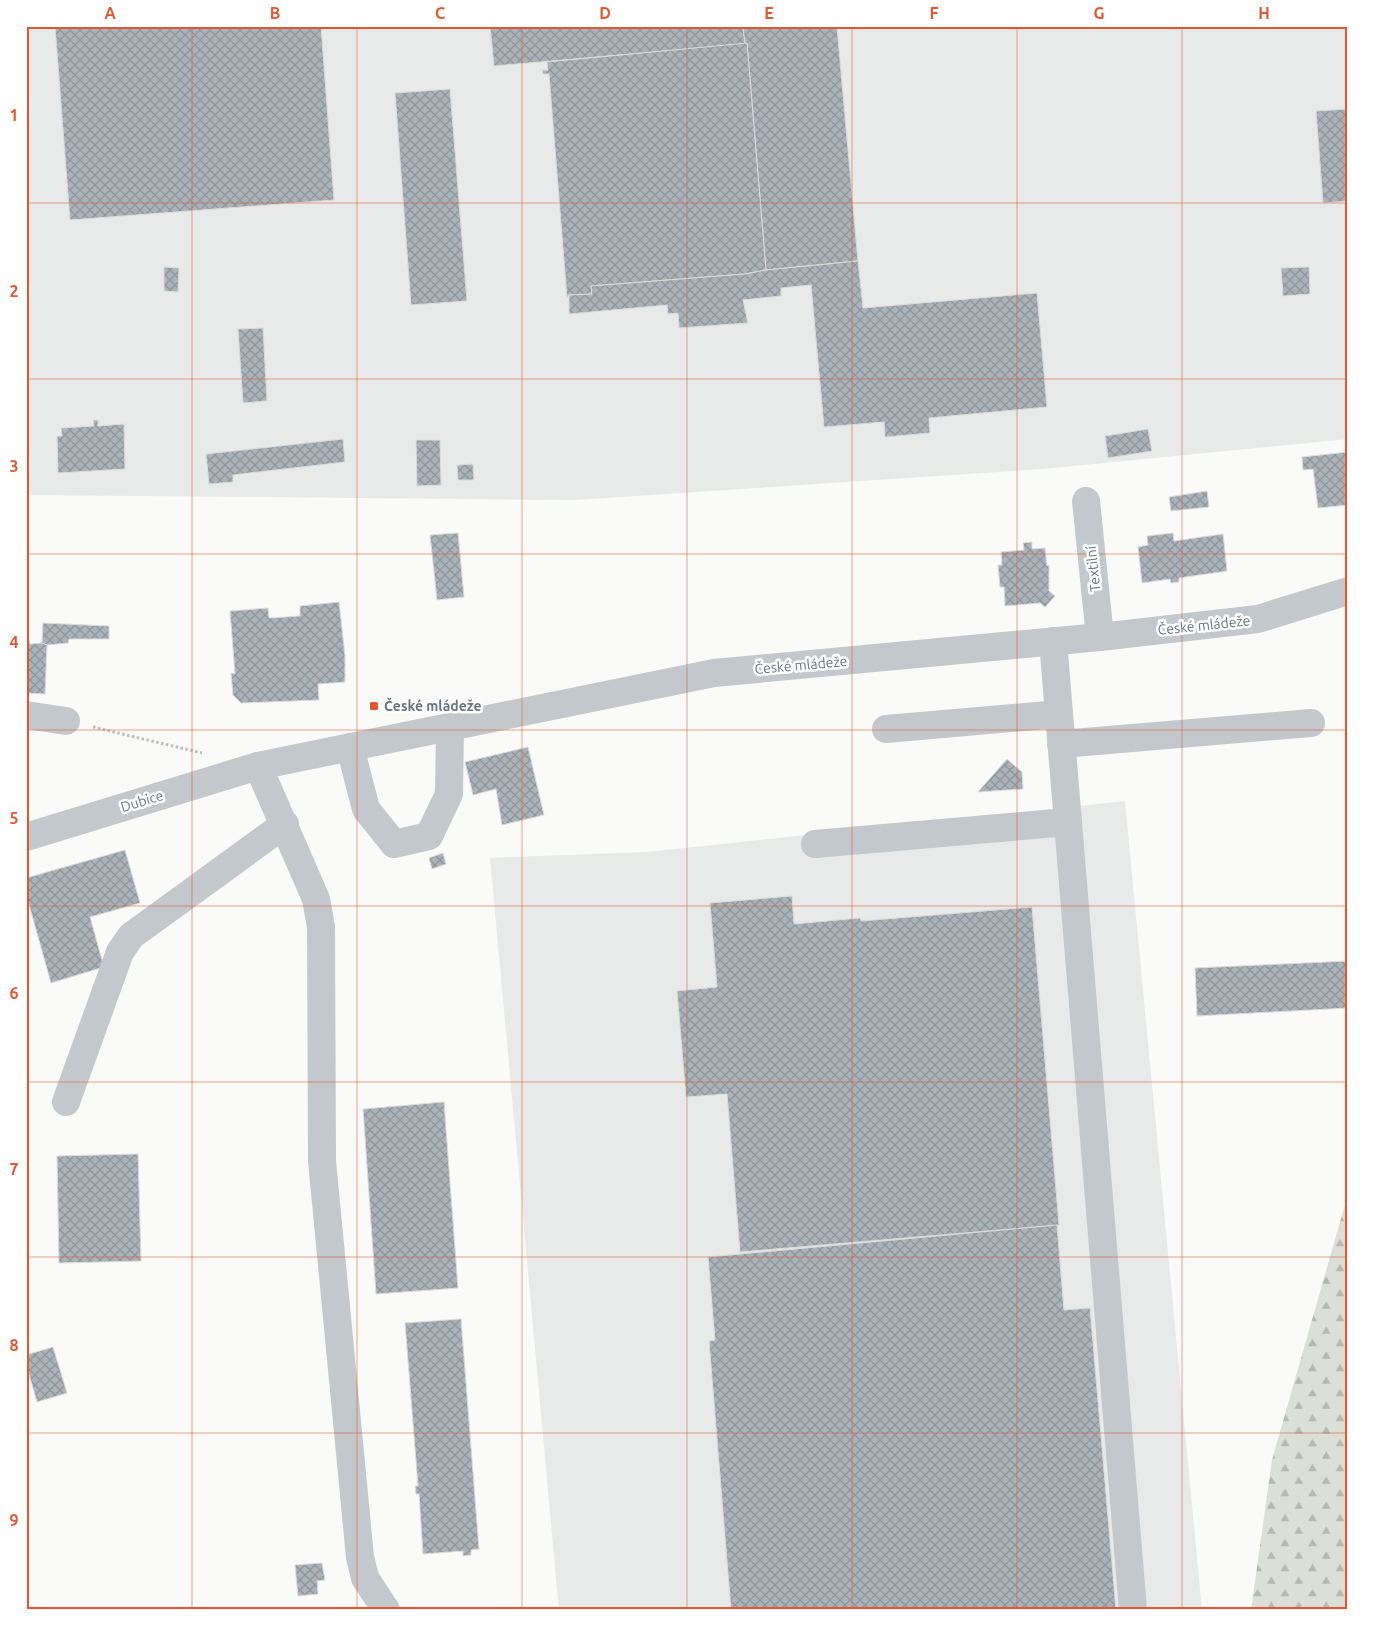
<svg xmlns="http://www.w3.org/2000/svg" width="1374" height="1636" font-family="Ubuntu,sans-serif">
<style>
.built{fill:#e8e9e9}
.forest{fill:url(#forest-firs)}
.building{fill:url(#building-cross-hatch);stroke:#dcdcda}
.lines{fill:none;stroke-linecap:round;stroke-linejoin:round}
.path{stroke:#bbbfc2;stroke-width:3;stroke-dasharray:2.5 2.5;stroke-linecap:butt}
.minor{stroke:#c3c8cc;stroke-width:28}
.grid{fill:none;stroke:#e4572e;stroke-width:1;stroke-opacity:0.55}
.poi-dot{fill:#e4572e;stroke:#fff;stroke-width:2}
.labels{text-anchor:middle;stroke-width:5;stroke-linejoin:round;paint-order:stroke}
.street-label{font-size:14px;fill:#657683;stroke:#fff}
.poi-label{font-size:14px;font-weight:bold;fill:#657683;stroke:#fff;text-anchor:start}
.neatline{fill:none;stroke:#e4572e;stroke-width:2}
.grid-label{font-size:16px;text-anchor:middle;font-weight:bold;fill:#e4572e}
</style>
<defs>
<pattern id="forest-firs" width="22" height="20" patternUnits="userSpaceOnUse" patternTransform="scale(1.25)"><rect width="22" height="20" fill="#dadfd7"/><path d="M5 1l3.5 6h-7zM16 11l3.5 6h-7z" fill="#b4b9b4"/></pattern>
<pattern id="building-cross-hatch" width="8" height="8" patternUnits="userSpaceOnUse" patternTransform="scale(1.25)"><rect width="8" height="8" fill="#aab3b9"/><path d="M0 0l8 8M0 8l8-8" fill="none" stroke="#8e969c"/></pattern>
</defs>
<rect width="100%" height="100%" fill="#fafaf8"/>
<g class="built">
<polygon points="26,26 1348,26 1348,439 1043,469 575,500 26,495"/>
<polygon points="1125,801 1202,1610 559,1610 490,858 647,852"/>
</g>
<polygon class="forest" points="1348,1194 1348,1610 1251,1610 1272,1460"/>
<g class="building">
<polygon points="55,26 321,26 334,200 70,220"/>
<polygon points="490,26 743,26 745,44 494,66"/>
<polygon points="743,26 837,27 858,261 766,270 747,43 745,44"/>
<polygon points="747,43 766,270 745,274 591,286 592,294 569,295 567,298 549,74 543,74 542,70 548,70 547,62"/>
<polygon points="450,89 467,301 411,305 395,93"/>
<polygon points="1348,109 1348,201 1323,203 1316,111"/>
<polygon points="858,261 863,308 1037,293 1047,407 929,418 930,433 885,437 884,422 824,427 811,285 781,288 781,296 743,300 748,323 679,328 678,313 668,314 667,305 569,314 569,295 592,294 591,286 745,274 766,270"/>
<polygon points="164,267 179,268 178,292 164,291"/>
<polygon points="1309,267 1310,294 1283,296 1281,268"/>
<polygon points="263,328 267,401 243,403 238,329"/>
<polygon points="93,420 98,420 98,426 124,424 125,469 58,473 57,436 62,436 61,428 94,426"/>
<polygon points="1148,429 1152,451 1108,458 1105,436"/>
<polygon points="343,439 345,462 233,475 233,482 209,484 206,454"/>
<polygon points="416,440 440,440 441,485 417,486"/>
<polygon points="1348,452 1348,505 1318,508 1313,469 1303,470 1302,457"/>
<polygon points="473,464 474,480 458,480 457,465"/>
<polygon points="1207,491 1209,507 1171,511 1169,497"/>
<polygon points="458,533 464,597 437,600 430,535"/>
<polygon points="1173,533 1174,541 1223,534 1227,571 1179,578 1179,582 1171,583 1170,579 1142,583 1138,547 1148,545 1147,536"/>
<polygon points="1032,542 1032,549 1045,548 1047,566 1049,565 1049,591 1055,596 1045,607 1040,603 1005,606 1004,587 1000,587 998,565 1002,565 1001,552 1024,550 1023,543"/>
<polygon points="339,602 345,656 345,682 318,684 319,700 241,703 233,695 231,673 235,674 230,611 268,608 269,618 300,616 300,606"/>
<polygon points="43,623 109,626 109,639 69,639 68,643 47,645 42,643"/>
<polygon points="26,639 29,640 30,644 42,643 47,645 45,694 26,693"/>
<polygon points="528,747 544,815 502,825 496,789 473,795 465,762"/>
<polygon points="1007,759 1022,772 1023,789 978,792"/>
<polygon points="125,850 140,903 90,917 104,967 51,983 26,894 26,878"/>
<polygon points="443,853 446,864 432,869 429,858"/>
<polygon points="792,896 794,924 860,918 861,921 1032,907 1059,1225 740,1252 727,1094 686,1097 677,991 717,987 710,903"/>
<polygon points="1348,961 1348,1008 1197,1016 1195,968"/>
<polygon points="444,1102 458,1288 376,1294 363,1109"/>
<polygon points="138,1154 141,1261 59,1263 57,1156"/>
<polygon points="1057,1225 1064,1310 1090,1308 1116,1610 731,1610 709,1341 715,1340 708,1257"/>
<polygon points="461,1319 479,1549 471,1550 471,1555 463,1556 463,1551 423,1554 419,1494 416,1494 415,1486 418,1486 405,1323"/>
<polygon points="53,1347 67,1393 37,1402 26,1364 26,1355"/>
<polygon points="322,1563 325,1580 317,1581 318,1594 298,1596 295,1565"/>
</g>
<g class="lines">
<polyline class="path" points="93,727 202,753"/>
<g class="minor">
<polyline points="1086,501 1100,637"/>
<polyline points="1053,641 1133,1610"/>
<polyline points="26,715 66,721"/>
<polyline points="886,729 1059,714"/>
<polyline points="1061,744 1311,723"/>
<polyline points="350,747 366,809 394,844 429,836 449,794 450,727"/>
<polyline points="258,766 316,899 321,927 322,1161 360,1557 365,1578 386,1610"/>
<polyline points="26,837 258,766 714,673 1100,637 1258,619 1348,591"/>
<polyline points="815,844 1068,822"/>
<polyline points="66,1102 120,952 131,936 285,824"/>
</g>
</g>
<path class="grid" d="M192,26V1610M357,26V1610M522,26V1610M687,26V1610M852,26V1610M1017,26V1610M1182,26V1610M26,203H1348M26,379H1348M26,554H1348M26,730H1348M26,906H1348M26,1082H1348M26,1257H1348M26,1433H1348"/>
<rect class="poi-dot" x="369" y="701" width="10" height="10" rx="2.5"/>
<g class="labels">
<g class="street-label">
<text transform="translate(1093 569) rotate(-96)" y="5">Textilní</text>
<text transform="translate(1204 625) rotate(-6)" y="5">České mládeže</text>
<text transform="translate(801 665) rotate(-5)" y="5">České mládeže</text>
<text transform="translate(142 801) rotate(-17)" y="5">Dubice</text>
</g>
<g class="poi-label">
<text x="384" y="711">České mládeže</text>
</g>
</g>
<rect width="1374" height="1636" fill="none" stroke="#ffffff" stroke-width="55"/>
<rect x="28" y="28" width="1318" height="1580" class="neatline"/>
<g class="grid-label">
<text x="110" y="19">A</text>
<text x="275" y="19">B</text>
<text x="440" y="19">C</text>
<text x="605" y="19">D</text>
<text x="769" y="19">E</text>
<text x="934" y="19">F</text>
<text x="1099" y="19">G</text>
<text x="1264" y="19">H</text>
<text x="14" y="121">1</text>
<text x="14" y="297">2</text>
<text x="14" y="472">3</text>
<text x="14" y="648">4</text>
<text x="14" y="824">5</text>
<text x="14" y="999">6</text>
<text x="14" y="1175">7</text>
<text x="14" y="1351">8</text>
<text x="14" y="1526">9</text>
</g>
</svg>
